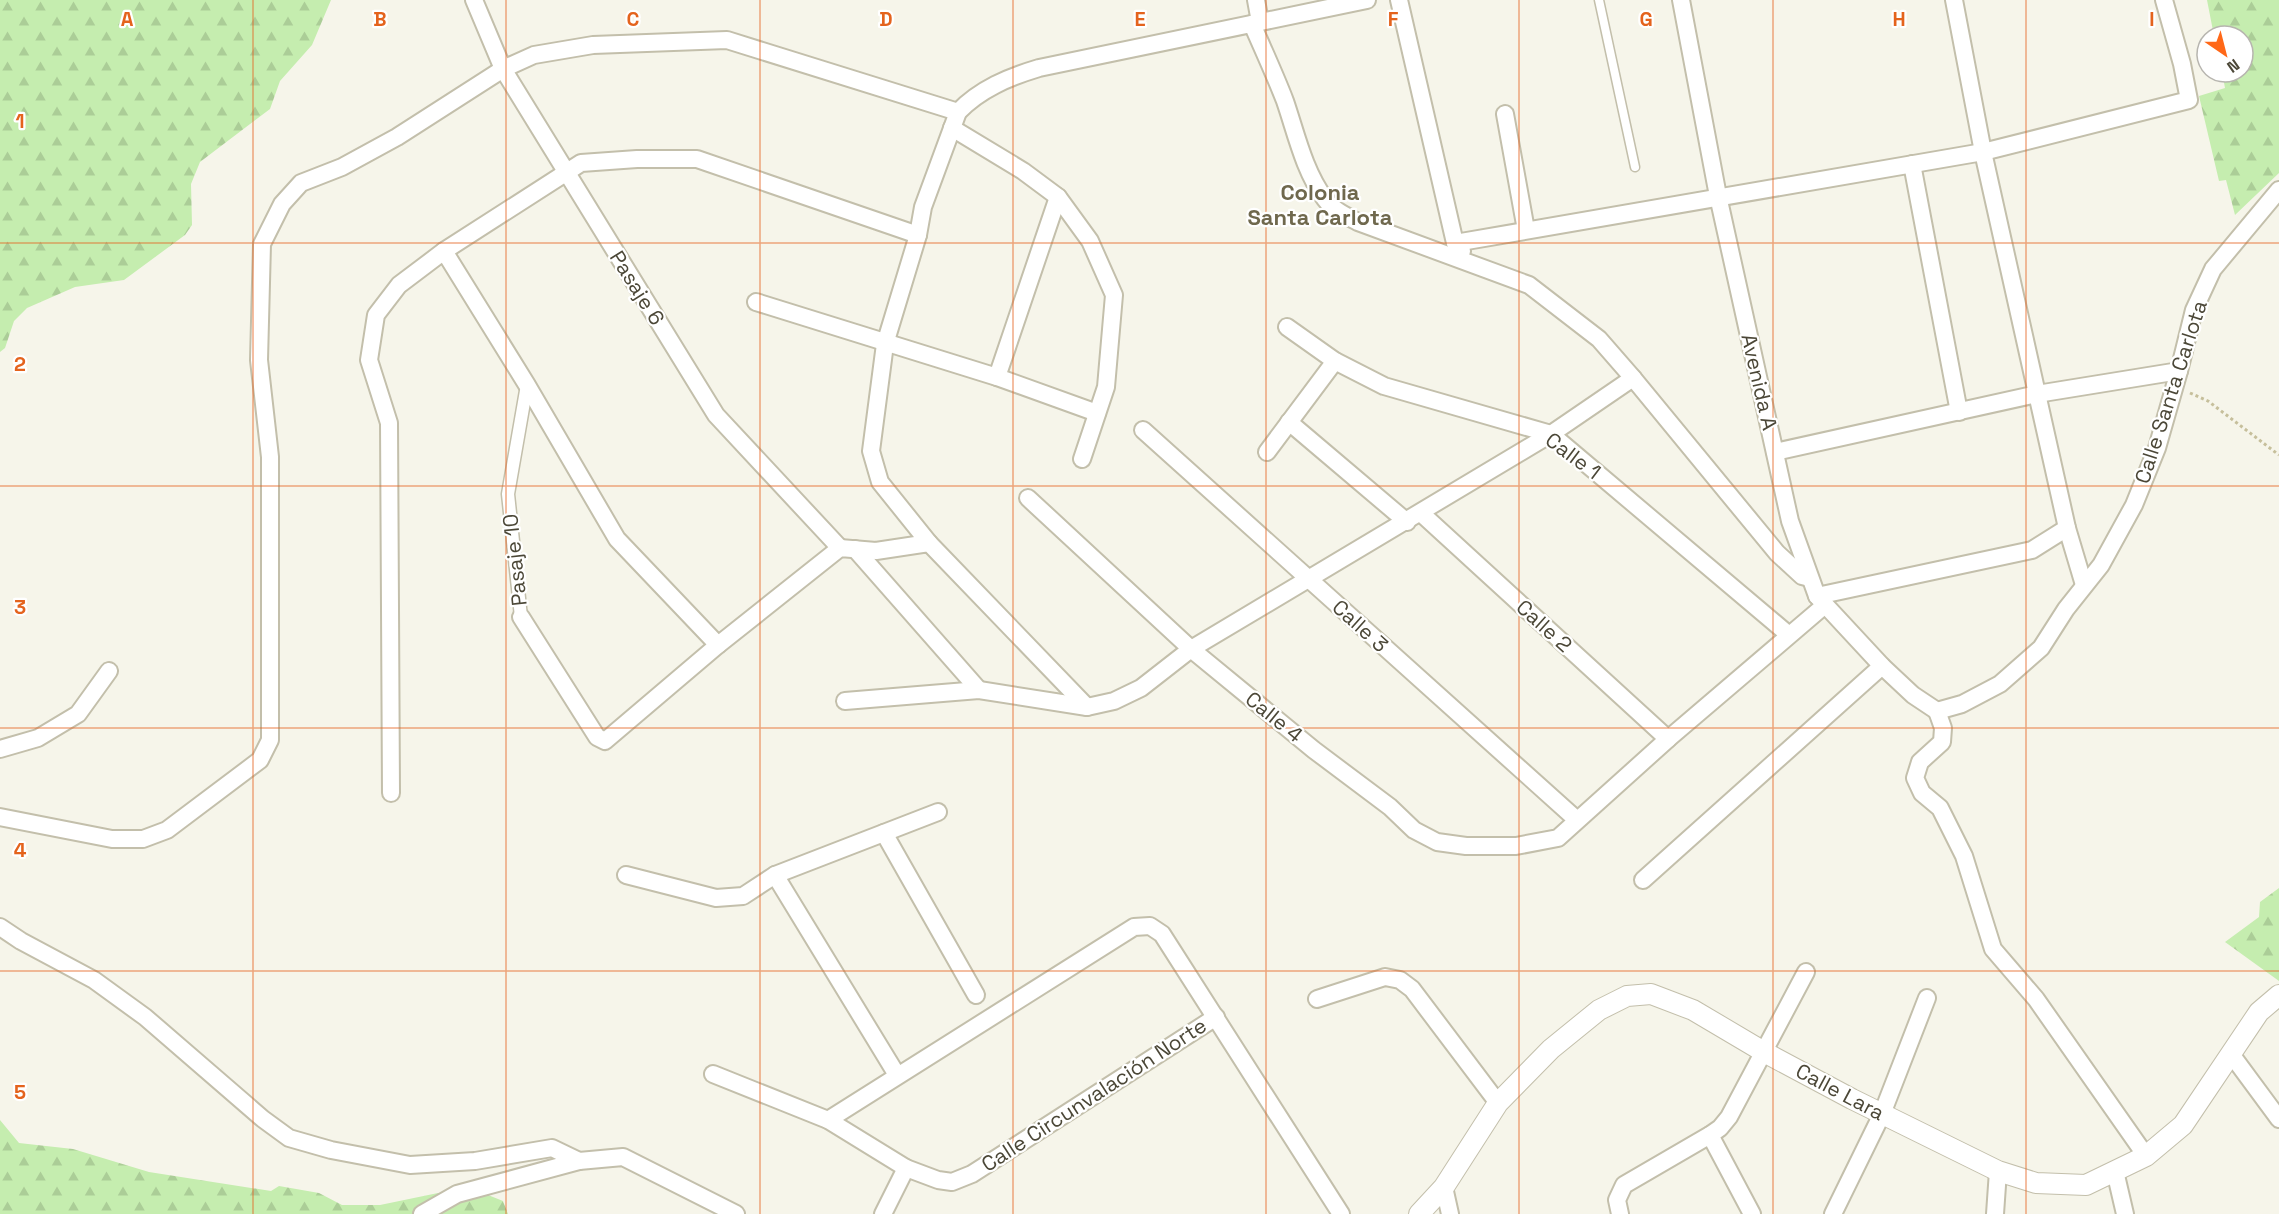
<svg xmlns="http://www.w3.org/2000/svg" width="2279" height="1214" font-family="'Space Grotesk',sans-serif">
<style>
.forest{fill:url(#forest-firs)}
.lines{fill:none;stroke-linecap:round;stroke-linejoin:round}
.service-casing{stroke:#c3bfab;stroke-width:11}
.pedestrian-casing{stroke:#c3bfab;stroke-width:15}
.minor-casing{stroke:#c3bfab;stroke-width:20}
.tertiary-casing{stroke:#c3bfab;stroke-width:22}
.path{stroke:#c6bf9b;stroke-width:3;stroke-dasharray:3 3;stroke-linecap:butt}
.service{stroke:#fff;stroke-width:8}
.pedestrian{stroke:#fff;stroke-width:12}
.minor{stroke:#fff;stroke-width:16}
.tertiary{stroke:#fff;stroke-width:20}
.grid{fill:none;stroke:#e4631d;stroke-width:1.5;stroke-opacity:0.55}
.labels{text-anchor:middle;stroke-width:4.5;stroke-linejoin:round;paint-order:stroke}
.street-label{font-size:21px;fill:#4b4737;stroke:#fff}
.neighbourhood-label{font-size:22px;font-weight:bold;fill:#6f684d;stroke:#fff}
.grid-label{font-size:20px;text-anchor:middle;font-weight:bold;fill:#e4631d;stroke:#fff;stroke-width:4.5;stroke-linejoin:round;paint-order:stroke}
</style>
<defs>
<pattern id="forest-firs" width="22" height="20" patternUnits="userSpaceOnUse" patternTransform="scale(1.5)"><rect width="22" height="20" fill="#c5edaf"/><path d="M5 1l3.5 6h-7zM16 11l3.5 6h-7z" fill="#abcd97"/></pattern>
</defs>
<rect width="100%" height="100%" fill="#f6f5ea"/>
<g class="forest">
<polygon points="0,0 331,0 312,45 280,81 270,109 200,162 191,184 192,225 185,235 124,280 75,287 27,308 14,321 5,348 0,352"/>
<polygon points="2207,0 2279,0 2279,173 2235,215 2226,180 2219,181 2199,96 2225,88 2222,72 2243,72 2243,36 2214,36"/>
<polygon points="2279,888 2279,981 2225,942 2259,917 2260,902"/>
<polygon points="0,1120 19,1143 73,1149 149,1172 271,1191 279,1186 319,1193 342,1205 380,1205 438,1193 483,1193 503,1201 508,1214 0,1214"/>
</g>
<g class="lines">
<defs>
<polyline id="service" points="1599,0 1635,167"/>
<polyline id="pedestrian" points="521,617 508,494 527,385"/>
<g id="minor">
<polyline points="474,0 503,69 716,415 840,548"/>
<polyline points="1256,0 1260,22"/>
<polyline points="1399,0 1455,243 1462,251"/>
<polyline points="1681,0 1718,196 1790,521 1817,596 1882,666 1913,695 1937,711"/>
<polyline points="1954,0 1983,152 2067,528 2084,585"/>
<path d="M1252,24C1263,49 1275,75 1285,101C1296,133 1304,171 1325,199C1333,210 1346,216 1358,222L1529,285L1599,339L1633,378L1777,553L1802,576L1810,578"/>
<polyline points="1505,114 1526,230"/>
<polyline points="952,128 1023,171 1058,197 1090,241 1114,295 1106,387 1082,459"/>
<polyline points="1912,164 1959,412"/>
<polyline points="1455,243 1983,152 2189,100 2182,64 2164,0"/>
<polyline points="444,251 527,385 617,539 718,645"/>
<polyline points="756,302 997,377 1097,413"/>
<polyline points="1287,327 1335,361 1384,386 1551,434 1789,635"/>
<polyline points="997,377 1058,197"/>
<polyline points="1289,422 1407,522"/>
<polyline points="1143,430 1577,820"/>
<polyline points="1267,452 1335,361"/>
<polyline points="1775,452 2037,394 2179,371"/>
<polyline points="1028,498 1191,649 1314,750 1390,807 1414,830 1437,842 1466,846 1516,846 1558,838 1668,739 1825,605"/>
<polyline points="1421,513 1668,739"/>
<path d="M929,543L880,482L871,451L885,344L918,235L923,207L958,112C980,89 1009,77 1039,68L1367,0"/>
<polyline points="855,549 979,690"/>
<polyline points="1817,596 2032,550 2067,528"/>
<polyline points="521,617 597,737 605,741 718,645 840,548 876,551 929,543 1087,707"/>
<polyline points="845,701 979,690 1087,707 1114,701 1141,688 1191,649 1551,434 1633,378"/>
<polyline points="1937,711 1962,704 2000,684 2041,648 2066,609 2101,565 2134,505 2157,448 2179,371 2194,310 2213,269 2279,190"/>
<polyline points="1937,711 1943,728 1942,742 1920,762 1915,778 1922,793 1940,808 1964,856 1993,949 2036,999 2146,1156"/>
<polyline points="0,749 38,738 78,714 109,671"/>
<polyline points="391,793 389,423 369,360 376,315 399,285 444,251 581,163 637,159 697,159 918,235"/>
<polyline points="0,817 112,839 143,839 167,830 260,760 270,740 270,457 259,360 262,244 282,204 301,183 342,167 397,137 503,69 534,55 593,45 727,40 958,112"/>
<polyline points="884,833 976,995"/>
<polyline points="626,875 716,898 743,896 775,875 938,812"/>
<polyline points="775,875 897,1075"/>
<polyline points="1643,880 1882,666"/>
<polyline points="0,927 21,941 94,980 145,1017 263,1119 289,1138 331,1150 410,1165 475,1161 552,1148 579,1161"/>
<polyline points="1317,999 1385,977 1400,980 1412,989 1498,1103"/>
<polyline points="2231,1054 2279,1119"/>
<polyline points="713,1074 828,1120 906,1168 938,1180 952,1182 972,1174 1216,1017"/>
<polyline points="828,1120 1134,927 1150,926 1162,934 1341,1214"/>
<polyline points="1710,1135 1752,1214"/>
<polyline points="2115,1171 2125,1214"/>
<polyline points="1444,1187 1450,1214"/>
<polyline points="422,1214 457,1194 579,1161 623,1157 736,1214"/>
<polyline points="883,1214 906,1168"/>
<polyline points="1620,1214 1617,1200 1624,1185 1710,1135 1720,1128 1729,1117 1806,972"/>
<polyline points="1833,1214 1882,1114 1927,998"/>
<polyline points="1995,1214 1998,1171"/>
</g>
<polyline id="tertiary" points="1419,1214 1444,1187 1498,1103 1551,1049 1599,1010 1627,996 1651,994 1693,1010 1764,1052 1852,1099 1998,1171 2036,1183 2086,1185 2146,1156 2183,1125 2259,1012 2279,995"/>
</defs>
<use href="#service" class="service-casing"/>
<use href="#pedestrian" class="pedestrian-casing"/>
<use href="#minor" class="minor-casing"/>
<use href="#tertiary" class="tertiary-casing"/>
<polyline class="path" points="2190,393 2208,401 2279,455"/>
<use href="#service" class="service"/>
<use href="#pedestrian" class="pedestrian"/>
<use href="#minor" class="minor"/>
<use href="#tertiary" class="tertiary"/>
</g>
<path class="grid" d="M253,0V1214M506,0V1214M760,0V1214M1013,0V1214M1266,0V1214M1519,0V1214M1773,0V1214M2026,0V1214M0,243H2279M0,486H2279M0,728H2279M0,971H2279"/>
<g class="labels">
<g class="street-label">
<text transform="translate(637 288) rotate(58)" y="7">Pasaje 6</text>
<text transform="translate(1759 382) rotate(77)" y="7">Avenida A</text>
<text transform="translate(2171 392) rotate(-72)" y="7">Calle Santa Carlota</text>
<text transform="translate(1573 456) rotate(37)" y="7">Calle 1</text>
<text transform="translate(515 560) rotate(-96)" y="7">Pasaje 10</text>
<text transform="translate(1360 626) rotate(42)" y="7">Calle 3</text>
<text transform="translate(1544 626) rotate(42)" y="7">Calle 2</text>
<text transform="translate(1274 717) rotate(39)" y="7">Calle 4</text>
<text transform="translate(1840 1092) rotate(28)" y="7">Calle Lara</text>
<text transform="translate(1094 1095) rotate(-33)" y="7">Calle Circunvalación Norte</text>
</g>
<g class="neighbourhood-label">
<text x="1320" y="200">Colonia<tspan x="1320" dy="25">Santa Carlota</tspan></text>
</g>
</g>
<g class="grid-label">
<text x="127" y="26">A</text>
<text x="380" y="26">B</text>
<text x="633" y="26">C</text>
<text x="886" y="26">D</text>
<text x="1140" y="26">E</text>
<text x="1393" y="26">F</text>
<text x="1646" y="26">G</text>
<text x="1899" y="26">H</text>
<text x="2152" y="26">I</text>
<text x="20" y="128">1</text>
<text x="20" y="371">2</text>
<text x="20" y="614">3</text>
<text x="20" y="857">4</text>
<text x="20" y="1099">5</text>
</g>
<g transform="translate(2225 54) rotate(145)"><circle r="28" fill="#ffffff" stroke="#b7b5af" stroke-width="1.5"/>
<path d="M0-4.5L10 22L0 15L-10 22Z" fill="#ff6818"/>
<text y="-9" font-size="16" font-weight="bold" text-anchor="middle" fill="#4b4737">N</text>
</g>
</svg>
